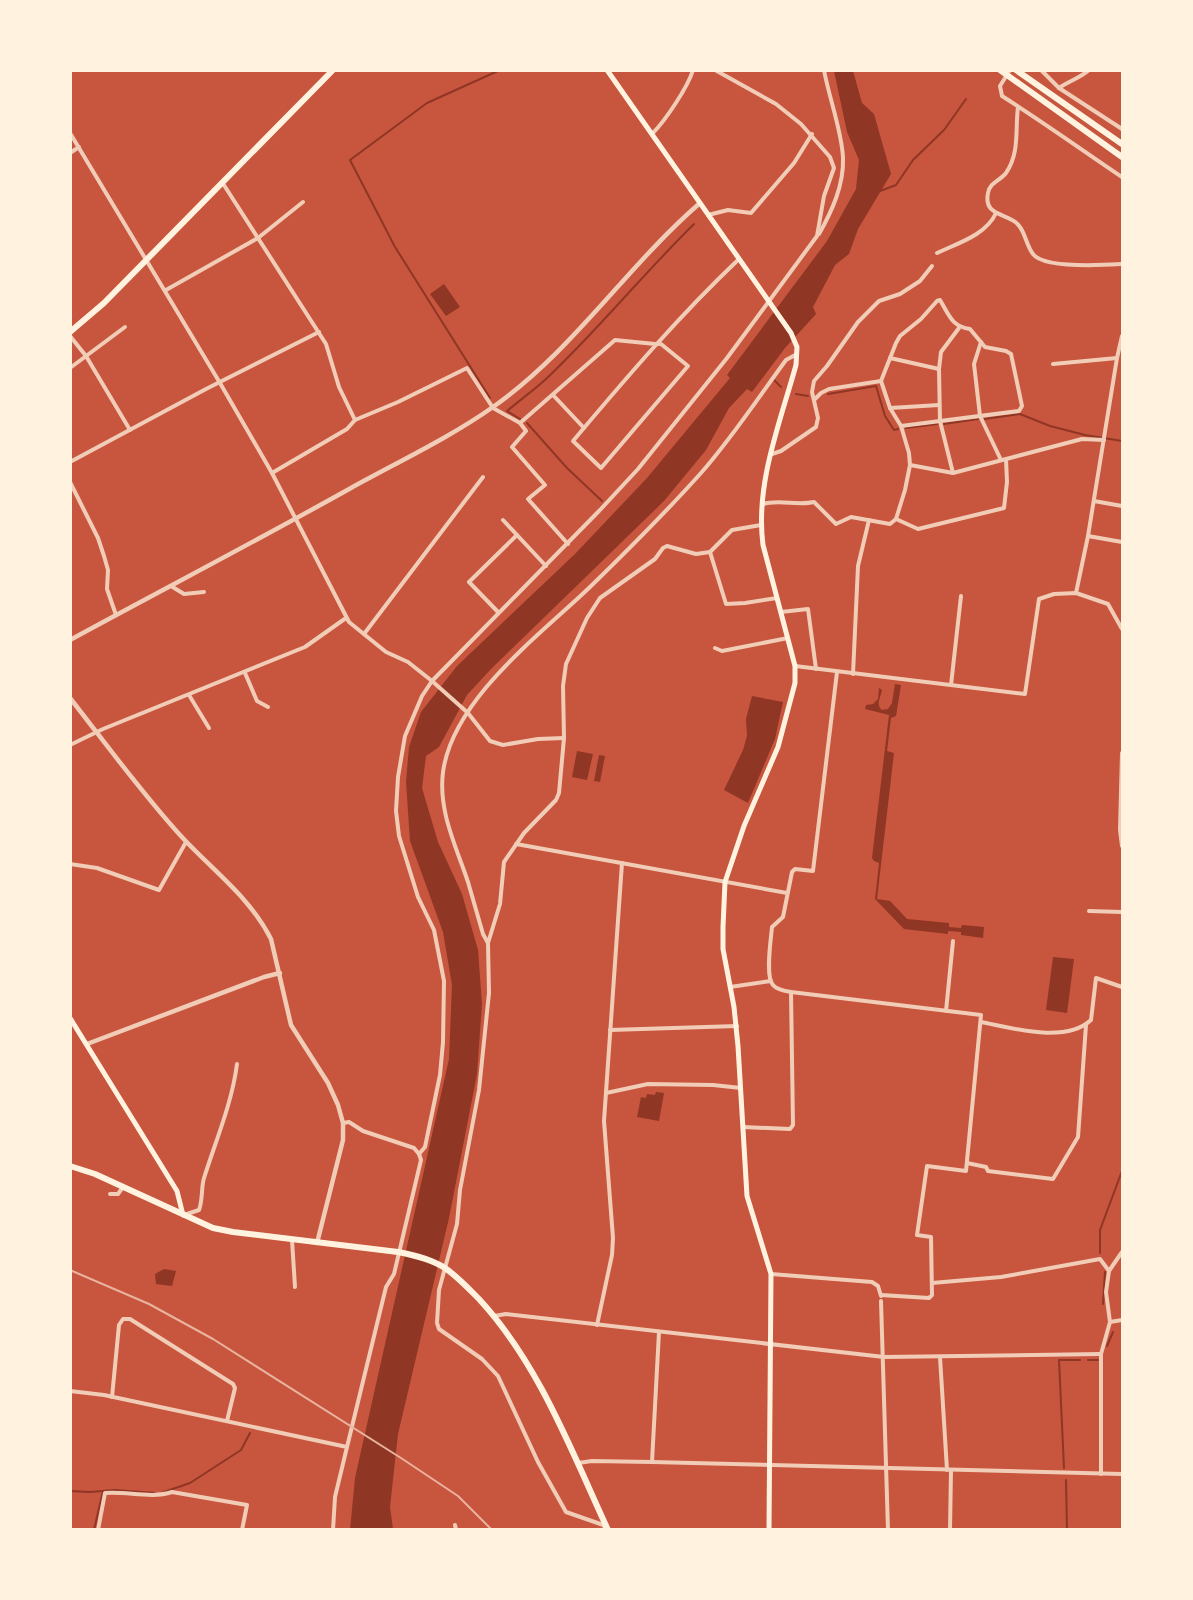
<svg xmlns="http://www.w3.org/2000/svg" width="1193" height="1600" font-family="Roboto,sans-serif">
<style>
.water{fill:#8f3625}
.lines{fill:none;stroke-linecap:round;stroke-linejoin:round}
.stream{stroke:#8f3625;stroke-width:2}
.minor{stroke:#f1ccb7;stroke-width:4}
.tertiary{stroke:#f1ccb7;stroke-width:4.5}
.secondary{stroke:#fff3e0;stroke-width:5}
.trunk{stroke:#fff3e0;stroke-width:6}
.rail{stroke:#e9b49f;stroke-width:2}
</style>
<rect width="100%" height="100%" fill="#c8553d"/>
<g class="water">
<polygon points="834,71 853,71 862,103 874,114 891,174 858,229 849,254 835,265 813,307 816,314 785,348 752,392 747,389 729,408 706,450 664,501 491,669 467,695 439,747 426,756 422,788 438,842 462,894 478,950 482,1004 477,1074 449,1218 398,1434 390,1507 393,1529 350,1530 355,1478 449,1059 452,985 443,932 410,841 406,782 409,747 421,712 457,666 575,554 647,478 730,378 727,375 827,241 856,189 859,160 847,132"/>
<polygon points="444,284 460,307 446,316 430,294"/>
<path d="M895,684L901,685L896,716L891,718L887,751L894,753L877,899L890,901L907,919L949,923V927L961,928L962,925L984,927L983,938L961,935V932L948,931V934L904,929L875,899L879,863L874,861L872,858L889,715L865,709L866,705L873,704L878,699L879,688L882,690C881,697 875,704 882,710L888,709L892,703Z"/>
<polygon points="752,696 783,702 775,739 748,803 724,790 743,750 747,736 746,719"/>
<polygon points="577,751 593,754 587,780 572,777"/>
<polygon points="599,755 605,756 600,782 594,781"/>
<polygon points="1053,957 1074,959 1067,1013 1046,1010"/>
<polygon points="656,1092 664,1093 659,1121 637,1117 641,1097 646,1098 647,1094 655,1095"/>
<polygon points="164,1269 176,1271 172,1286 156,1284 155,1274"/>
</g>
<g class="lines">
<g class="stream">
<polyline points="880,191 896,185 913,160 944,130 966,99"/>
<polyline points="774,380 781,387"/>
<polyline points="796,394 808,396"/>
<polyline points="828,394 876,386 885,416 894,430 898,429"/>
<polyline points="490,398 395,247 350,160 427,103 500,70"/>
<path d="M520,419L507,411C520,400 534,390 546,379C598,330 643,274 694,224"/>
<polyline points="985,419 1020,414 1050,426 1085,435 1122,441"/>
<polyline points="527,423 567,468 602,501"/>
<polyline points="944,424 978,419"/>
<polyline points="906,428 937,424"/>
<polyline points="1100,1253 1100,1230 1122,1171"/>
<polyline points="1103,1304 1105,1272"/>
<polyline points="1107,1346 1113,1332"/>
<polyline points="1088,1360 1098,1360"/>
<polyline points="1064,1468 1059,1360 1080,1360"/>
<polyline points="1066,1480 1067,1530"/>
<polyline points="70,1491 90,1492 115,1490 155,1493"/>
<polyline points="161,1493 190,1483 241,1450 250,1433"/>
<polyline points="94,1530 103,1491"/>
</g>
<g class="minor">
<path d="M1010,70L1000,86L1002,96C1043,122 1082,150 1122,177"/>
<polyline points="1041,70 1059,88 1122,129"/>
<path d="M1059,88C1069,81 1080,78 1089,70"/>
<path d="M1018,107C1015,129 1020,153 1006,173C1000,181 990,182 988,193C984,213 1000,213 1012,220C1025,226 1025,244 1033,254C1044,269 1105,265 1122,264"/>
<polyline points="70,133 220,383 272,473 349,622 386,652 408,662 432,681 468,713 490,741 503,745 538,739 564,738"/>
<path d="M652,134C665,121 688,87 693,70"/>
<polyline points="70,153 79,147"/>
<polyline points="222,182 326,344 339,387 355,420"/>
<polyline points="708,215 728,210 751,213 794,163 812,134"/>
<path d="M819,234C832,211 844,185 843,158C842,131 829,98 824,70"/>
<path d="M937,253C958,243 986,235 996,213"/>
<polyline points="166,290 258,238 303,202"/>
<polyline points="70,336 86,356 130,430"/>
<polyline points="981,342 974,364 980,416 1001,460"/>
<polyline points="890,358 939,369"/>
<polyline points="1053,364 1117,358"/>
<polyline points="70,368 125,327"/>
<polyline points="553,395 584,428"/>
<polyline points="815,399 821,393 829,389 881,381"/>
<polyline points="890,408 939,405"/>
<path d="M520,423L615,340L655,344H661L688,366L601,468L573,441C626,378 679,316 739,259"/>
<polyline points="772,454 781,451 816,427 818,418 812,392 814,381 827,366 858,322 879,301 900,294 920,281 932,266"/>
<polyline points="70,462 206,389 319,332"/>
<polyline points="910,465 953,473 1082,439 1104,440"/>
<polyline points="272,473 347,429 355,420 398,402 467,368 493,408 520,423 526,431 512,447 545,485 528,499 568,544"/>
<polyline points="953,473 940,421 939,369 941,352 959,328"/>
<polyline points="70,482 98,538 104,556 108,570 107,589 116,615"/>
<polyline points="1094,501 1122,506"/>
<path d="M763,504C779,499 797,506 814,502L836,524L851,517L890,524L896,519L905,490L910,465L909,453L901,426L890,408L881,381L896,343L900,336L921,319L937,301L940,300C949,315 952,327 970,329L985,347L1006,351L1011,354L1022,406L1019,411L901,426"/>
<polyline points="896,519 918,529 1004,508 1007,482 1006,459"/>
<polyline points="503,520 546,566"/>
<polyline points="1088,536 1122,542"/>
<polyline points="710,552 726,604 745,603 777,598"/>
<polyline points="171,586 184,594 204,592"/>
<polyline points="1076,593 1088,536 1117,358 1122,336"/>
<polyline points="498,612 469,582 517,535"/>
<polyline points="781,612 808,609 816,669"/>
<polyline points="364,634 483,477"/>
<polyline points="715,648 722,651 788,638"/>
<polyline points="795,666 1025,694 1039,599 1054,594 1076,593 1108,604 1122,629"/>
<path d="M837,672L813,871L795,869L792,872L783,917L772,927C771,939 765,977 773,985C777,990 785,991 791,992L981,1015L966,1171L927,1166L917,1235L931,1237L932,1295L929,1298L881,1295"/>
<polyline points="245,673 257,701 268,707"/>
<polyline points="853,674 858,566 869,520"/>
<polyline points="951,685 961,596"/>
<polyline points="189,695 209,728"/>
<polyline points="70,745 103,729 305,647 346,618"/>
<polyline points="1122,753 1120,830 1122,846"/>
<polyline points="516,844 787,893"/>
<polyline points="70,864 97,868 159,890 186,842"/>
<polyline points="1089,911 1122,912"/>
<path d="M488,943L483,934C478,917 473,899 468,882C456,846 438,811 443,772C453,699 540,635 590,587C628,550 666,512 701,473C732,438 758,398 786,360L797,354"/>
<polyline points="730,987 771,981"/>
<polyline points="946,1011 953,941"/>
<path d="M981,1022C1012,1028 1065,1044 1091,1020L1096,978L1122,987"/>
<polyline points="610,1030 737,1026"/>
<polyline points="606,1093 648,1084 713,1085 741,1088"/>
<polyline points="343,1123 349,1122 363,1131 414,1148 419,1154 421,1160 394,1274 386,1287 347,1447"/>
<polyline points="743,1127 790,1129 793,1125 791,992"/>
<polyline points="419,1154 425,1147 440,1075 443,1042 444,981 434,930 418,897 399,836 396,811 398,777 405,736 422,696 432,681 599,511 638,469 727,358 817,236 824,196 834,168 830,157 801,124 776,104 715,70"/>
<polyline points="967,1163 986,1167 988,1171 1053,1179 1078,1137 1086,1025"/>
<polyline points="110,1194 118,1194 123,1187"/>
<path d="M184,1215L199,1210C203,1199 201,1188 204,1178C216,1140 232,1103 237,1064"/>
<polyline points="292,1240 295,1287"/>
<polyline points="771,1274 872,1282 878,1286 881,1296"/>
<polyline points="932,1283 1001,1277 1100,1259 1109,1271"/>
<polyline points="881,1301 888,1530"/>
<polyline points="494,1316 506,1314 884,1357 1101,1354"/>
<polyline points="1110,1322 1122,1320"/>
<polyline points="597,1325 612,1255 613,1238 604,1121 622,863"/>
<polyline points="940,1357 947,1470"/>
<polyline points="70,1391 104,1395 347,1447 335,1497 333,1530"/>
<polyline points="112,1397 119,1325 123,1319 130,1319 233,1384 235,1388 227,1421"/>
<polyline points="652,1462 659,1332"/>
<polyline points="578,1463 592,1461 652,1462 1122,1474"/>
<polyline points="1101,1474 1101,1354 1110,1322 1106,1292 1109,1271 1122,1252"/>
<polyline points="455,1525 456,1530"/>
<path d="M98,1530L105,1493C127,1491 151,1499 172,1492L247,1505L242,1530"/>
<polyline points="603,1530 606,1526 566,1512 538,1462 498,1376 482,1359 439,1329 437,1323 439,1290 457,1224 460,1190 479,1090 489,993 488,943 500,904 504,862 524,833 556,800 559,793 564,738 563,686 566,664 587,618 600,598 655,559 663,548 667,546 696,554 710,552 732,530 761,525"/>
<polyline points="950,1530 951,1470"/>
</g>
<g class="tertiary">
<path d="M70,640C164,589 258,540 351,488C398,462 449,438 493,407C573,351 626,267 700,203"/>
<path d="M70,698C106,744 141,792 180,835C211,869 250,897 271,939L291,1025L328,1083L338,1105L343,1123V1140L317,1243"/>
<polyline points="87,1044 264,977 280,973"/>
</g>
<g class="secondary">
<path d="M607,70L791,333L797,347L796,365C780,423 755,484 763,545L795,666V683L778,747L744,826L725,882L723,927V949L734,1007L738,1046L747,1196L771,1274L769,1530"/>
<polyline points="70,1018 177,1191 183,1215"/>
</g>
<g class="trunk">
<polyline points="1000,70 1122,157"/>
<polyline points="1016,70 1122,144"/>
<polyline points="70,332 104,303 333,70"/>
<path d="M70,1166L95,1174L213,1228L233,1232L398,1252C414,1255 431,1259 445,1268C458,1277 468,1288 479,1299C539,1364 571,1450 608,1530"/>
</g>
<polyline class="rail" points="70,1270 149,1304 213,1339 401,1458 458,1496 492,1530"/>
</g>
<rect width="1193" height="1600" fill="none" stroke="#fff3e0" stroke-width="144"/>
</svg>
